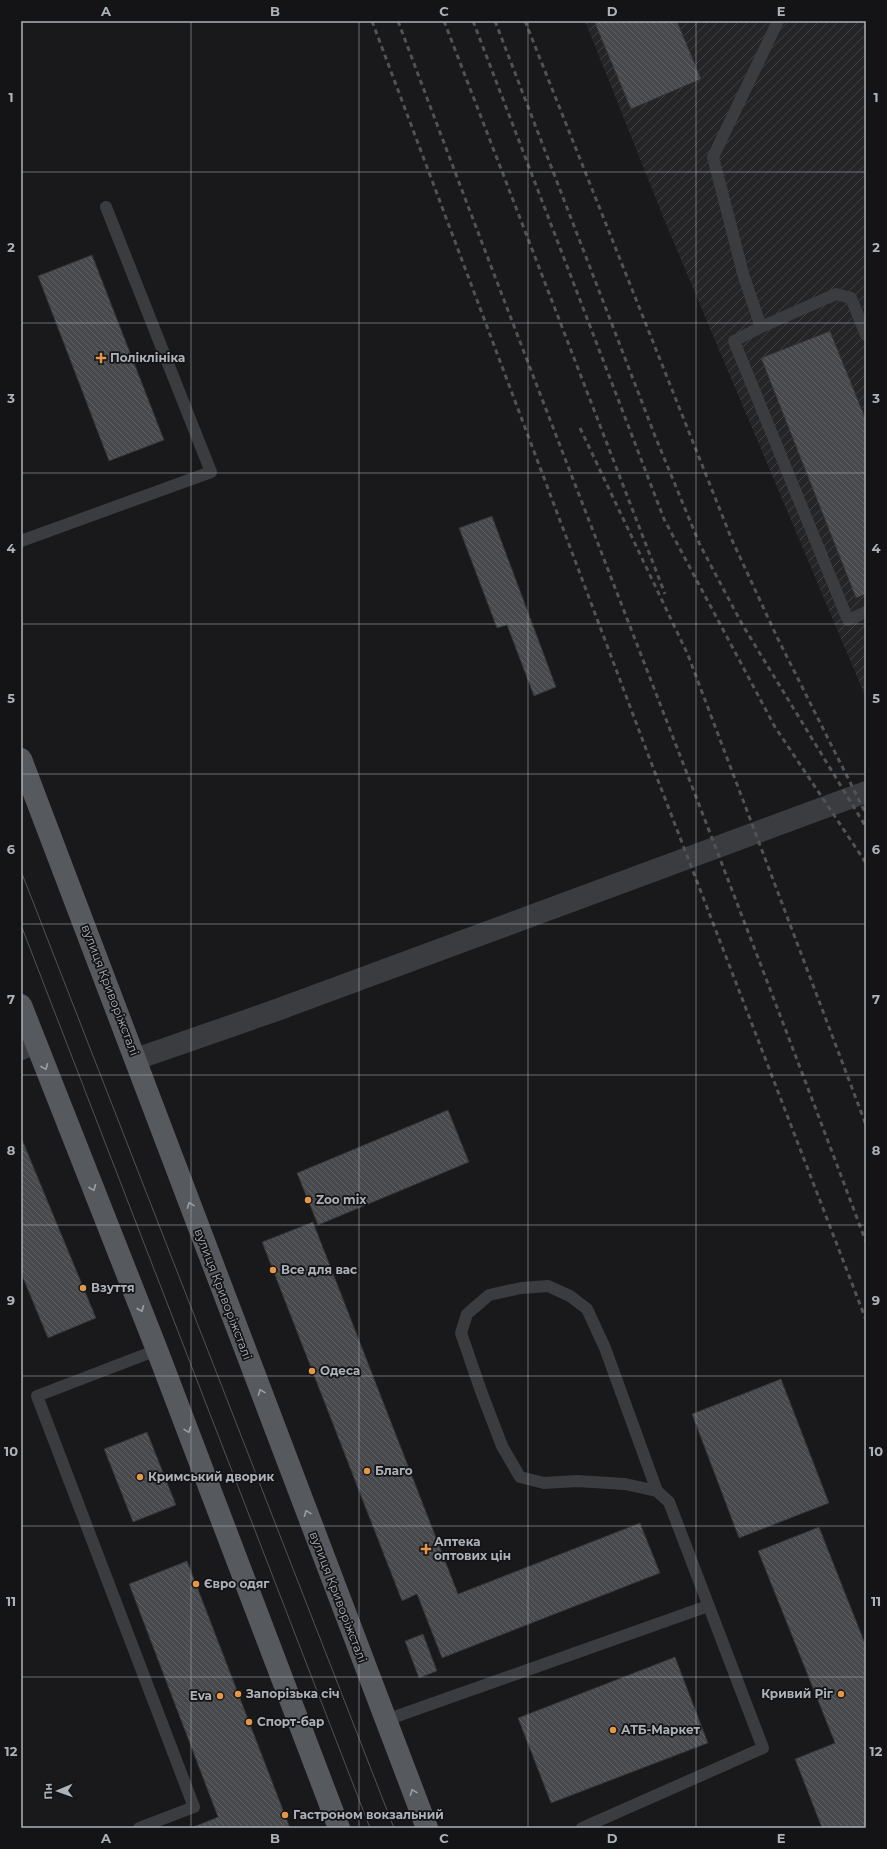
<svg xmlns="http://www.w3.org/2000/svg" width="887" height="1849" font-family="Montserrat,sans-serif">
<style>
.industrial{fill:url(#industrial-furrows)}
.building{fill:url(#building-back-hatch);stroke:#333336}
.lines{fill:none;stroke-linecap:round;stroke-linejoin:round}
.service{stroke:#3a3c3f;stroke-width:12}
.minor{stroke:#3a3c3f;stroke-width:22}
.primary{stroke:#56595e;stroke-width:22}
.tram{stroke:#4f5256;stroke-width:1}
.rail{stroke:#4f5256;stroke-width:3;stroke-dasharray:5 4;stroke-linecap:butt}
.oneway{stroke:#9ba0a7}
.grid{fill:none;stroke:#acb2b9;stroke-width:1;stroke-opacity:0.55}
.poi-dot{fill:#e49747;stroke:#141416;stroke-width:1.5}
.labels{text-anchor:middle;stroke-width:3.5;stroke-linejoin:round;paint-order:stroke}
.poi-label{font-size:12px;font-weight:bold;fill:#acb2b9;stroke:#141416;text-anchor:start}
.street-label{font-size:12px;fill:#acb2b9;stroke:#141416}
.neatline{fill:none;stroke:#acb2b9;stroke-width:1.5}
.grid-label{font-size:13px;text-anchor:middle;font-weight:bold;fill:#acb2b9}
</style>
<defs>
<pattern id="industrial-furrows" width="10" height="10" patternUnits="userSpaceOnUse"><rect width="10" height="10" fill="#252528"/><path d="M-1 1l2-2M0 10L10 0M9 11l2-2" fill="none" stroke="#424245"/></pattern>
<pattern id="building-back-hatch" width="6" height="6" patternUnits="userSpaceOnUse"><rect width="6" height="6" fill="#48494d"/><path d="M-1 5l2 2M0 0l6 6M5-1l2 2" fill="none" stroke="#606165"/></pattern>
</defs>
<rect width="100%" height="100%" fill="#19191b"/>
<polygon class="industrial" points="585,21 866,21 866,698 666,224"/>
<g class="building">
<polygon points="594,21 677,21 701,79 631,109"/>
<polygon points="92,255 164,440 109,461 38,276"/>
<polygon points="830,331 866,420 866,594 856,598 761,358"/>
<polygon points="492,516 556,687 534,696 507,625 497,628 459,528"/>
<polygon points="448,1110 469,1162 318,1225 297,1173"/>
<polygon points="21,1137 96,1318 48,1338 21,1273"/>
<polygon points="313,1222 458,1594 640,1523 660,1573 442,1658 417,1594 402,1601 262,1242"/>
<polygon points="781,1379 829,1503 739,1538 692,1414"/>
<polygon points="147,1432 176,1505 133,1522 104,1449"/>
<polygon points="819,1527 866,1646 866,1828 822,1828 795,1759 835,1743 758,1551"/>
<polygon points="187,1561 196,1584 290,1828 191,1828 218,1817 129,1584"/>
<polygon points="423,1634 437,1671 419,1678 405,1641"/>
<polygon points="675,1657 708,1743 551,1803 518,1718"/>
</g>
<g class="lines">
<g class="service">
<polyline points="761,327 744,277 713,157 778,21"/>
<polyline points="866,335 851,298 836,294 761,327 734,341 848,620 866,612"/>
<polyline points="21,541 211,472 106,207"/>
<polyline points="386,1720 708,1606"/>
<polyline points="139,1828 194,1807 37,1396 157,1350"/>
<polyline points="582,1828 763,1748 669,1502 657,1491 625,1484 577,1481 544,1483 520,1477 502,1446 481,1391 461,1333 467,1314 489,1295 521,1288 548,1286 570,1296 587,1309 605,1348 657,1491"/>
</g>
<g class="minor">
<polyline points="21,1049 36,1043"/>
<polyline points="136,1059 274,1011 866,792"/>
</g>
<g class="primary">
<polyline points="21,759 427,1828"/>
<polyline points="21,1005 157,1350 339,1828"/>
</g>
<g class="tram">
<polyline points="21,871 394,1828"/>
<polyline points="21,925 370,1828"/>
</g>
<g class="rail">
<polyline points="372,21 649,757 866,1320"/>
<path d="M398,21C551,429 713,834 866,1242"/>
<polyline points="444,21 665,594"/>
<polyline points="473,21 664,519 775,727 866,863"/>
<polyline points="495,21 655,436 700,545 742,624 866,827"/>
<polyline points="525,21 732,540 777,637 866,814"/>
<polyline points="580,428 688,655 866,1125"/>
</g>
</g>
<defs><path id="oneway-chevron" d="M-2-3.5L2.5 0L-2 3.5" fill="none" stroke-width="1.6" stroke-linecap="round" stroke-linejoin="round"/></defs>
<g class="oneway">
<use href="#oneway-chevron" transform="translate(45 1067) rotate(68)"/>
<use href="#oneway-chevron" transform="translate(93 1188) rotate(68)"/>
<use href="#oneway-chevron" transform="translate(190 1205) rotate(-111)"/>
<use href="#oneway-chevron" transform="translate(141 1309) rotate(68)"/>
<use href="#oneway-chevron" transform="translate(261 1392) rotate(-111)"/>
<use href="#oneway-chevron" transform="translate(188 1430) rotate(69)"/>
<use href="#oneway-chevron" transform="translate(307 1513) rotate(-111)"/>
<use href="#oneway-chevron" transform="translate(413 1792) rotate(-111)"/>
</g>
<path class="grid" d="M191,21V1828M359,21V1828M528,21V1828M696,21V1828M21,172H866M21,323H866M21,473H866M21,624H866M21,774H866M21,924H866M21,1075H866M21,1225H866M21,1376H866M21,1526H866M21,1677H866"/>
<g class="poi-dot">
<path d="M99 352h4v4h4v4h-4v4h-4v-4h-4v-4h4z"/>
<circle cx="308" cy="1200" r="4"/>
<circle cx="273" cy="1270" r="4"/>
<circle cx="83" cy="1288" r="4"/>
<circle cx="312" cy="1371" r="4"/>
<circle cx="367" cy="1471" r="4"/>
<circle cx="140" cy="1477" r="4"/>
<path d="M424 1543h4v4h4v4h-4v4h-4v-4h-4v-4h4z"/>
<circle cx="196" cy="1584" r="4"/>
<circle cx="238" cy="1694" r="4"/>
<circle cx="841" cy="1694" r="4"/>
<circle cx="220" cy="1696" r="4"/>
<circle cx="249" cy="1722" r="4"/>
<circle cx="613" cy="1730" r="4"/>
<circle cx="285" cy="1815" r="4"/>
</g>
<g class="labels">
<g class="poi-label">
<text x="110" y="362">Поліклініка</text>
<text x="316" y="1204">Zoo mix</text>
<text x="281" y="1274">Все для вас</text>
<text x="91" y="1292">Взуття</text>
<text x="320" y="1375">Одеса</text>
<text x="375" y="1475">Благо</text>
<text x="148" y="1481">Кримський дворик</text>
<text x="434" y="1546">Аптека<tspan x="434" dy="14">оптових цін</tspan></text>
<text x="204" y="1588">Євро одяг</text>
<text x="246" y="1698">Запорізька січ</text>
<text x="833" y="1698" text-anchor="end">Кривий Ріг</text>
<text x="212" y="1700" text-anchor="end">Eva</text>
<text x="257" y="1726">Спорт-бар</text>
<text x="621" y="1734">АТБ-Маркет</text>
<text x="293" y="1819">Гастроном вокзальний</text>
</g>
<g class="street-label">
<text transform="translate(110 990) rotate(69)" y="4">вулиця Криворіжсталі</text>
<text transform="translate(223 1294) rotate(69)" y="4">вулиця Криворіжсталі</text>
<text transform="translate(338 1597) rotate(69)" y="4">вулиця Криворіжсталі</text>
</g>
</g>
<rect width="887" height="1849" fill="none" stroke="#141416" stroke-width="44"/>
<g transform="translate(58 1791) rotate(268)" stroke="#141416" stroke-width="3" paint-order="stroke">
<path d="M0-3L7 15L0 10L-7 15Z" fill="#acb2b9"/>
<text y="-6" font-size="11" font-weight="bold" text-anchor="middle" fill="#acb2b9">Пн</text>
</g>
<rect x="22" y="22" width="843" height="1805" class="neatline"/>
<g class="grid-label">
<text x="106" y="16">A</text>
<text x="275" y="16">B</text>
<text x="444" y="16">C</text>
<text x="612" y="16">D</text>
<text x="781" y="16">E</text>
<text x="11" y="102">1</text>
<text x="876" y="102">1</text>
<text x="11" y="252">2</text>
<text x="876" y="252">2</text>
<text x="11" y="403">3</text>
<text x="876" y="403">3</text>
<text x="11" y="553">4</text>
<text x="876" y="553">4</text>
<text x="11" y="703">5</text>
<text x="876" y="703">5</text>
<text x="11" y="854">6</text>
<text x="876" y="854">6</text>
<text x="11" y="1004">7</text>
<text x="876" y="1004">7</text>
<text x="11" y="1155">8</text>
<text x="876" y="1155">8</text>
<text x="11" y="1305">9</text>
<text x="876" y="1305">9</text>
<text x="11" y="1456">10</text>
<text x="876" y="1456">10</text>
<text x="11" y="1606">11</text>
<text x="876" y="1606">11</text>
<text x="11" y="1756">12</text>
<text x="876" y="1756">12</text>
<text x="106" y="1843">A</text>
<text x="275" y="1843">B</text>
<text x="444" y="1843">C</text>
<text x="612" y="1843">D</text>
<text x="781" y="1843">E</text>
</g>
</svg>
